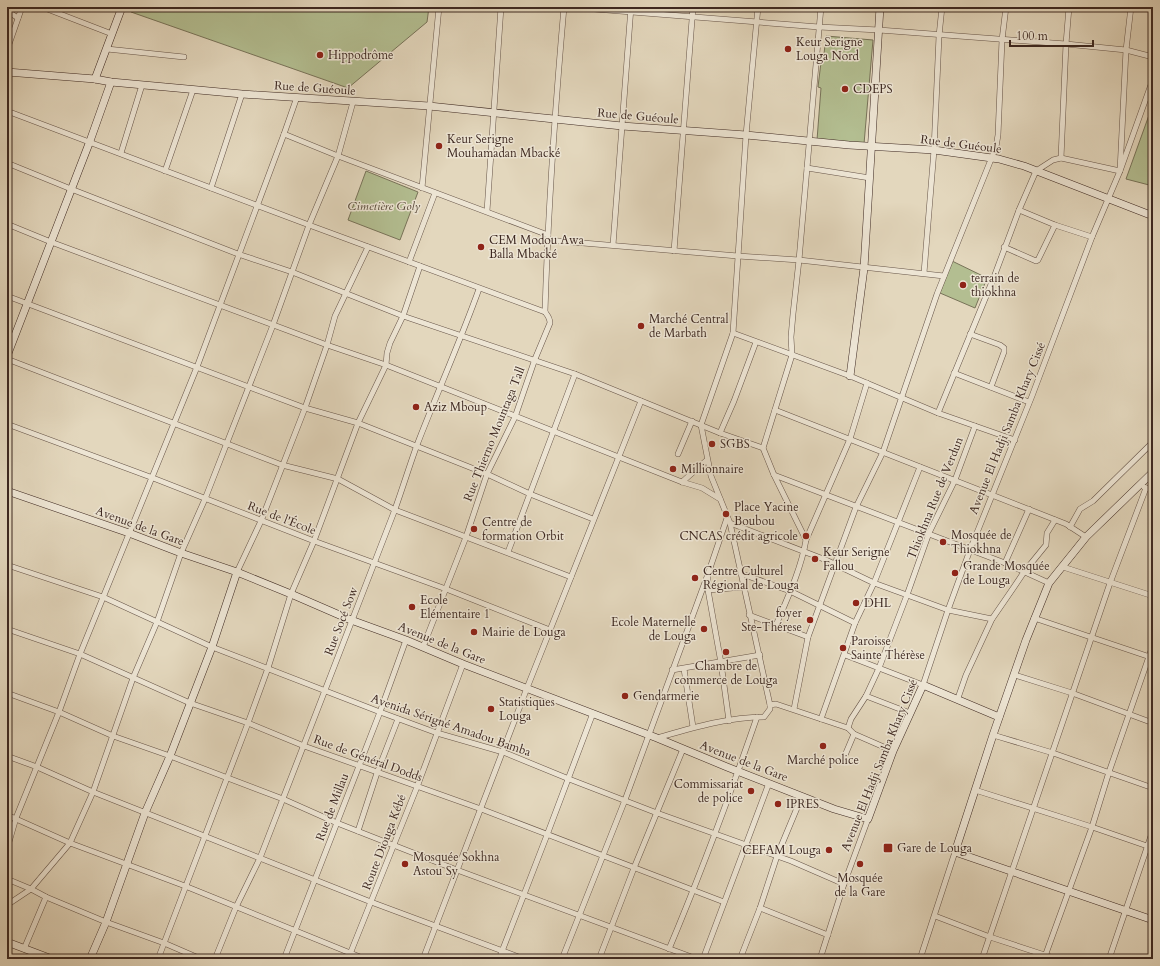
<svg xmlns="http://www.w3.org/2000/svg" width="1160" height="966" font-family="Cardo,serif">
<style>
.green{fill:#b3be91;stroke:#787359}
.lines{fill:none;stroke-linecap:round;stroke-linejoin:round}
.street-casing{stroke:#665448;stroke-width:6}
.secondary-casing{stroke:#3d2821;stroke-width:8}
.street{stroke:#ede5d4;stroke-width:5}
.secondary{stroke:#ede5d4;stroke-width:7}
.poi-dot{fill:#8f2418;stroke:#ede5d4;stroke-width:1.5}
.labels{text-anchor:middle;stroke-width:3;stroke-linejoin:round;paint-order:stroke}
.poi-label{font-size:12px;fill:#3d2821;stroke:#ede5d4;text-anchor:start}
.street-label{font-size:12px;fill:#3d2821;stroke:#ede5d4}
.park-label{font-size:12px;font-style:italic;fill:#554637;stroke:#ede5d4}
</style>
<rect width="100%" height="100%" fill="#e3d7bd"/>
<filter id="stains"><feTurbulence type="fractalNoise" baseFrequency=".005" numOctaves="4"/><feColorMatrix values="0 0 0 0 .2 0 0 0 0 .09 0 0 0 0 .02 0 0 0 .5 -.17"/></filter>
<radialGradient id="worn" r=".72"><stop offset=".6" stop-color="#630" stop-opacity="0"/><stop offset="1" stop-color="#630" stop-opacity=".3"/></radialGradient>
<g class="green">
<polygon points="133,7 429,7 427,22 348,88 131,12"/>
<polygon points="826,36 873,40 864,144 817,140 821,88 818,87 822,54 824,54"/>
<polygon points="1153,104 1153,186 1126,179"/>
<polygon points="366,171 418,192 400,240 348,220"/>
<polygon points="952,261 987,278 975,308 940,293"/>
</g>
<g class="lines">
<defs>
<g id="street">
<polyline points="42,7 112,34"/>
<polyline points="569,7 819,27 879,30 1066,44 1126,50 1153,57"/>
<polyline points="758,7 746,135 733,333 701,425 711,476 730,523 770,705"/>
<polyline points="7,11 18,18"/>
<polyline points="107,49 184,57"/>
<polyline points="7,50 22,7"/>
<path d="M7,111L309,225L545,312C548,316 550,318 550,323L535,359L515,417L487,474L466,537L423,647"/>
<polyline points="284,134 338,156 548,235"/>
<polyline points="121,153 142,85"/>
<polyline points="1061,158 1066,44 1069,7"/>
<polyline points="7,163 71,189 238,254 292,272 403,316 575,374 720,433 763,448"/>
<polyline points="807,168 870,178"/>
<polyline points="165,171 193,90"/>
<polyline points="211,188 242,94"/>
<polyline points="422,188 439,7"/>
<polyline points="1019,210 1055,225 1092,237"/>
<polyline points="487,211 501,7"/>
<polyline points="7,224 51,242 327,345 386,365 682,482 702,488 720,499"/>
<polyline points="547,240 738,256 799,260 944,276"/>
<polyline points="613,245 631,7"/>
<polyline points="1004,247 1036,261 1038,260 1055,225"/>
<polyline points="674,251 693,7"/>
<polyline points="409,262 435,193"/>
<polyline points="924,273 934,150 939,36 942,7"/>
<polyline points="7,296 305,408 358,423 487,474 530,494 593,519"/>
<path d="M545,312C548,210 555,109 564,7"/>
<polyline points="733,333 850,376 938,413 1015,440"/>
<polyline points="970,334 1000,345 1004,348 1004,352 991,387"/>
<polyline points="7,359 282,465 338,479 395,510 571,577"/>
<polyline points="954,373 1029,402"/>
<polyline points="775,410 1066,524 1086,537"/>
<polyline points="938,413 994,277 1019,210 1036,171 1053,160 1061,158 1120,171 1126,50 1131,7"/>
<polyline points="7,424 153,478 314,541 446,589 550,630"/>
<polyline points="720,433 734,401 756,342"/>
<polyline points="678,454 692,421"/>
<polyline points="774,475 1005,563 1049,583"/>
<polyline points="682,482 707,460"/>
<polyline points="1144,487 1153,490"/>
<polyline points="730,523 826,560 874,583 907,595 948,610 992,619"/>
<polyline points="1070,527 1080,509 1093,501 1153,442"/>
<polyline points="806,540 774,475 763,448 792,355 791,337 793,314 799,260 821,7"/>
<polyline points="508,552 575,374"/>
<polyline points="1005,563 1029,509"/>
<polyline points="7,565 103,597 212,647 380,712 437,733 503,752 569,779 657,813 791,861 844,884"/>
<polyline points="1063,567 1153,596"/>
<polyline points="237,572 261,521 305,408 327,345 335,316 368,247"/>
<polyline points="742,574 790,591 855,623"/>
<polyline points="708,577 708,590 721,663 729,721"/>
<polyline points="708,590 745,587"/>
<polyline points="749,615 808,637"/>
<polyline points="1034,618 1153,658"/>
<path d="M776,625C788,597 801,569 806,540L850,439L867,383"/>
<polyline points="7,629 80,654 190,703 248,723 304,746 481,809 724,902"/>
<polyline points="845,655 923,685 948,610 970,550 1032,396 1092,237 1120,171 1153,79"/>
<polyline points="684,669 693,727"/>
<polyline points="672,670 760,655"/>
<polyline points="1015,675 1072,693 1153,723"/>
<polyline points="7,693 59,712 113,736 170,756 283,799 337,823 457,870 697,959"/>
<polyline points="958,698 966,675 992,619 1014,587 1024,572 1046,545 1047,533 1055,520"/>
<polyline points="794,709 808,637 856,507 883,452 937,294 996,147 998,135 1002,40 1006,7"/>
<polyline points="910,713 866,696 879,668 907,595 929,533 955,480 975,426"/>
<polyline points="821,719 855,623 874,583 920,467"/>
<polyline points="848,728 851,719 866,696"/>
<polyline points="993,735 1053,753 1153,788"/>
<path d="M657,738C692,728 728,717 764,717L770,709V705L776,704L848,728L854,734L893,751"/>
<polyline points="7,756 37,767 93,792 371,902 524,959"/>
<polyline points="843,760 854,734"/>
<polyline points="975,790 1092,827 1153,848"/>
<polyline points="7,815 70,843 185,886 365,959"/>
<polyline points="358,831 377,773 398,719"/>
<polyline points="7,849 16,818 59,712 80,654 197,367 284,134 297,97"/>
<polyline points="7,879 31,889 46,897 106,922 164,943 201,959"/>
<polyline points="7,905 31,889 70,843 93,792 133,678 157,622 181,553 205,499 273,325 309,225 338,156 353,102"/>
<polyline points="760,908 828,935"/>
<polyline points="935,916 990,937 1057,959"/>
<polyline points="24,949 46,897"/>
<path d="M669,949C701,873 730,795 757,717"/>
<polyline points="31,959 33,952"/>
<polyline points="158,959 248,723 268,668 291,594 314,541 358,423 386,365 387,353 390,343 403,316 420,266"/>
<path d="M215,959L236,907L260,858C305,742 350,627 394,512C402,490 409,467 417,445C437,393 460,342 479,289"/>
<polyline points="284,959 380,712 406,640"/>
<polyline points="348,959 417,787 463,664"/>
<polyline points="423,959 527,688 641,401"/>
<polyline points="499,959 547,835 593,713"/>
<polyline points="562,959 625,800 708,574 727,518"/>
<polyline points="599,959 634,868 683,749"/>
<polyline points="703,959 769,783"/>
<polyline points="740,959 760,908 777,856 802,796"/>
<polyline points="820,959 844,884 868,819"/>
<polyline points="920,959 955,852"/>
<polyline points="982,959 1110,583 1146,488"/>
<polyline points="1044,959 1092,827 1109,772 1153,645"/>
<polyline points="1109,959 1153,830"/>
</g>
<g id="secondary">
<polyline points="7,72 95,79 111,82 242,94 429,106 622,126 746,135 849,145 934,150 999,159 1024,166 1153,216"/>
<polyline points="95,79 122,7"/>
<polyline points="7,356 90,141 111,82"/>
<polyline points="850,376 864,268 880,7"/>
<polyline points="1153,472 1086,537 1049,583 1026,640 993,735 955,852 1153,920"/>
<polyline points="7,491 129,533 181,553 237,572 291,594 351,620 406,640 463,664 657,738 727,767 834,809 868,819 893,751 923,685 999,717"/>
<polyline points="7,942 52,959"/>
<polyline points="90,959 106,922 145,813 170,756 212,647 237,572"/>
</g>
</defs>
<use href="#street" class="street-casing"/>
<use href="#secondary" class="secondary-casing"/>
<use href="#street" class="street"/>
<use href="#secondary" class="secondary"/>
</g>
<g class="poi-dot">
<circle cx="788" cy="49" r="4"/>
<circle cx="320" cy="55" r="4"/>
<circle cx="845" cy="89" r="4"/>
<circle cx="439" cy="146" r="4"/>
<circle cx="481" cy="247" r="4"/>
<circle cx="963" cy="285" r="4"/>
<circle cx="641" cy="326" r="4"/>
<circle cx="416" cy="407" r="4"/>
<circle cx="712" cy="444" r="4"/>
<circle cx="673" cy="469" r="4"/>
<circle cx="726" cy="514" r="4"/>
<circle cx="474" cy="529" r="4"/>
<circle cx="806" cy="536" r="4"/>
<circle cx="943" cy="542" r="4"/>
<circle cx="815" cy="559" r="4"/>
<circle cx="955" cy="573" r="4"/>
<circle cx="695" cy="578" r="4"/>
<circle cx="856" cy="603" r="4"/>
<circle cx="412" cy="607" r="4"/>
<circle cx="810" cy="620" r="4"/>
<circle cx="704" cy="629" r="4"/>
<circle cx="474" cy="632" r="4"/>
<circle cx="843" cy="648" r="4"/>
<circle cx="726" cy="652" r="4"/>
<circle cx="625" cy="696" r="4"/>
<circle cx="491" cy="709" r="4"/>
<circle cx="823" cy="746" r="4"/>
<circle cx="751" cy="791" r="4"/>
<circle cx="778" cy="804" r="4"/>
<rect x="883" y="843" width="10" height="10" rx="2"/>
<circle cx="829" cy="850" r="4"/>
<circle cx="405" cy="864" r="4"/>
<circle cx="860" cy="864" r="4"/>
</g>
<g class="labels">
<g class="poi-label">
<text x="796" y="46">Keur Serigne<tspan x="796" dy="14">Louga Nord</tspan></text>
<text x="328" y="59">Hippodrôme</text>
<text x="853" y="93">CDEPS</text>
<text x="447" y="143">Keur Serigne<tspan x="447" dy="14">Mouhamadan Mbacké</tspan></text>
<text x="489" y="244">CEM Modou Awa<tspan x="489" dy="14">Balla Mbacké</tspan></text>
<text x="971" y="282">terrain de<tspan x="971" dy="14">thiokhna</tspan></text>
<text x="649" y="323">Marché Central<tspan x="649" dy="14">de Marbath</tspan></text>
<text x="424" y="411">Aziz Mboup</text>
<text x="720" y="448">SGBS</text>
<text x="681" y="473">Millionnaire</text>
<text x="734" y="511">Place Yacine<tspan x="734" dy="14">Boubou</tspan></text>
<text x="482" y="526">Centre de<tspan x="482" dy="14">formation Orbit</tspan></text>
<text x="951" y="539">Mosquée de<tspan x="951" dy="14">Thiokhna</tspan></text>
<text x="798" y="540" text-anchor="end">CNCAS crédit agricole</text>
<text x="823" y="556">Keur Serigne<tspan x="823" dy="14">Fallou</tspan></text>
<text x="963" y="570">Grande Mosquée<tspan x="963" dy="14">de Louga</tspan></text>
<text x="703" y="575">Centre Culturel<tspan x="703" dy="14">Régional de Louga</tspan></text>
<text x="420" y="604">Ecole<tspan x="420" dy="14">Elémentaire 1</tspan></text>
<text x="864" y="607">DHL</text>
<text x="802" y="617" text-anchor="end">foyer<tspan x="802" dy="14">Ste-Thérese</tspan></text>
<text x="696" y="626" text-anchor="end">Ecole Maternelle<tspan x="696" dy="14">de Louga</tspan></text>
<text x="482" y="636">Mairie de Louga</text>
<text x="851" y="645">Paroisse<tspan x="851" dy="14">Sainte Thérèse</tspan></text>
<text x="726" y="670" text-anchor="middle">Chambre de<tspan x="726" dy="14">commerce de Louga</tspan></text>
<text x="633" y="700">Gendarmerie</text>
<text x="499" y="706">Statistiques<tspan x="499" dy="14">Louga</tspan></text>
<text x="823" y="764" text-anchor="middle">Marché police</text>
<text x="743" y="788" text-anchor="end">Commissariat<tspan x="743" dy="14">de police</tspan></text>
<text x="786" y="808">IPRES</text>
<text x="897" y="852">Gare de Louga</text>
<text x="821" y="854" text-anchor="end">CEFAM Louga</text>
<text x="413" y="861">Mosquée Sokhna<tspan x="413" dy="14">Astou Sy</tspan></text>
<text x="860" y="882" text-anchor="middle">Mosquée<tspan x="860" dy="14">de la Gare</tspan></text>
</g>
<g class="street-label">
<text transform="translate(315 88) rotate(4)" y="4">Rue de Guéoule</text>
<text transform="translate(638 116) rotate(5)" y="4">Rue de Guéoule</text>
<text transform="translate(961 144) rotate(7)" y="4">Rue de Guéoule</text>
<text transform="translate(1007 428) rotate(-68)" y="4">Avenue El Hadji Samba Khary Cissé</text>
<text transform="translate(494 434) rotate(-68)" y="4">Rue Thierno Mountaga Tall</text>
<text transform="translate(935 498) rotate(-68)" y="4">Thiokhna Rue de Verdun</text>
<text transform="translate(282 518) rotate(21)" y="4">Rue de l'École</text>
<text transform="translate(140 526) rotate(20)" y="4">Avenue de la Gare</text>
<text transform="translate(341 621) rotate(-69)" y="4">Rue Socé Sow</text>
<text transform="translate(442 643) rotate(22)" y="4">Avenue de la Gare</text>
<text transform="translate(451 725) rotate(19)" y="4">Avenida Sérigné Amadou Bamba</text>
<text transform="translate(368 758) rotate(20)" y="4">Rue de Général Dodds</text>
<text transform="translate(744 761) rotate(21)" y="4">Avenue de la Gare</text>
<text transform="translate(879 765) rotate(-68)" y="4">Avenue El Hadji Samba Khary Cissé</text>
<text transform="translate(332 807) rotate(-69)" y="4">Rue de Millau</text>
<text transform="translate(384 842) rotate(-69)" y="4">Route Diouga Kébé</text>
</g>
<g class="park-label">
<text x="384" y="210">Cimetière Goly</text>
</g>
</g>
<rect width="1160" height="966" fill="none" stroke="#e3d7bd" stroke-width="24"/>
<rect x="8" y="8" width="1144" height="950" fill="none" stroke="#3d2821" stroke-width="2"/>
<rect x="12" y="12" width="1136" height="942" fill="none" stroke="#3d2821"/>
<path d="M1010 40v6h83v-6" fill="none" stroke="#3d2821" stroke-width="2"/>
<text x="1016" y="40" font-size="12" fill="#3d2821" stroke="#ede5d4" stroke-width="3" paint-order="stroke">100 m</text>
<rect width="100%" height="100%" filter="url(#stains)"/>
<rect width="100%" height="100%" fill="url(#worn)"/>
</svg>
